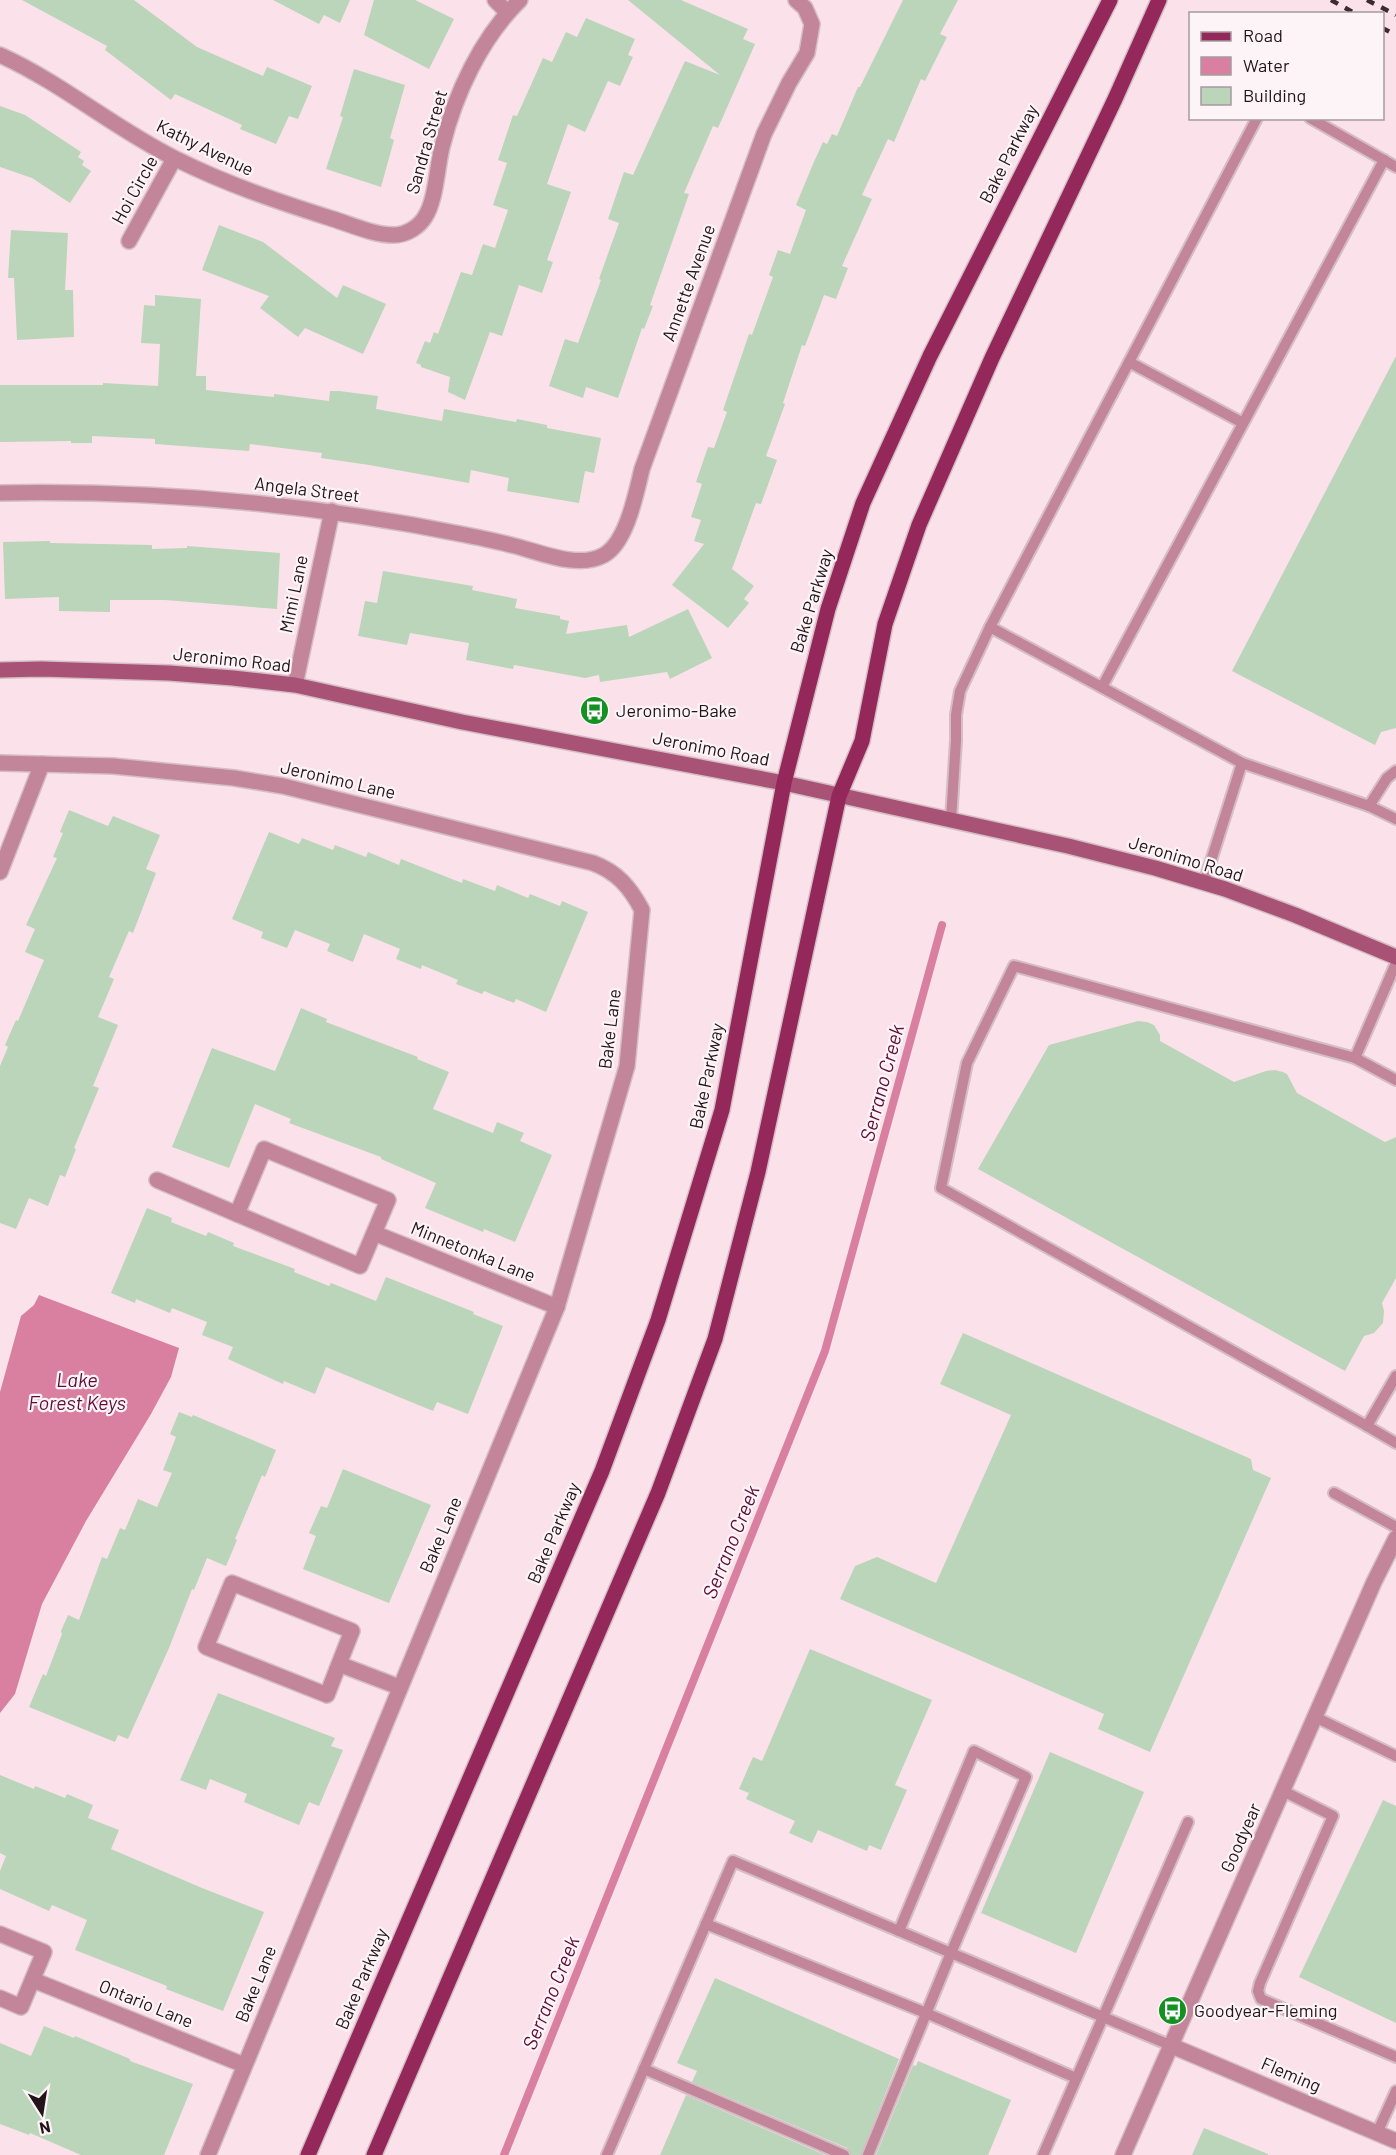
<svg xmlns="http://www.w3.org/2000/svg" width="1396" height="2155" font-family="Barlow,sans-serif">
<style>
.water{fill:#d980a1}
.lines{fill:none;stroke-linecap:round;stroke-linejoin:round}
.stream{stroke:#d980a1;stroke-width:8}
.building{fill:#bad5b9}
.service-casing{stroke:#d4bdc4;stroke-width:14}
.minor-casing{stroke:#d4bdc4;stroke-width:18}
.tertiary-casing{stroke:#d4bdc4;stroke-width:18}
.secondary-casing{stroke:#d4bdc4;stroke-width:18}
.primary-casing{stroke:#d4bdc4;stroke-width:18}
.service{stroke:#c2859a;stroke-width:10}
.minor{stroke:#c2859a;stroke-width:15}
.tertiary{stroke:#c2859a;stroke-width:15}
.secondary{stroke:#a85275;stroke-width:15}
.primary{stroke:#94285a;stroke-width:15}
.rail{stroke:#3b2b31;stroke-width:4.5;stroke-dasharray:8 8;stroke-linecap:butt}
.labels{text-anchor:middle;stroke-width:4.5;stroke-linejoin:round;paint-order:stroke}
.street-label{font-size:18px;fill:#221419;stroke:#fdf4f7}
.poi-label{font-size:18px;fill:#221419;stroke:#fdf4f7;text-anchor:start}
.water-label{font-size:20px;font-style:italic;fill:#5e0e36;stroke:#fdf4f7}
</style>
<rect width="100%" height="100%" fill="#fbe2ea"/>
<polygon class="water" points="39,1295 179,1348 171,1377 151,1414 86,1521 42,1604 15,1694 0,1713 0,1392 21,1316 34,1305"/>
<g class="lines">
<polyline class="stream" points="504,2155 825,1351 942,925"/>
</g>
<g class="building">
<polygon points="22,0 134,0 197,47 263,76 267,67 312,86 298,119 289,116 276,144 240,129 242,125 175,94 171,100 105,50 107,46"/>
<polygon points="273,0 350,0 340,23 324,15 319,24"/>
<polygon points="374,0 415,0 454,19 429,69 364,35"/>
<polygon points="628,0 681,0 748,29 743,39 755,44 718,128 713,126 684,193 689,194 650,305 653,306 644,329 642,328 618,398 586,387 583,398 549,386 565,339 578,343 601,280 599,279 619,223 608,219 624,172 633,175 685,61 720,75"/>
<polygon points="903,0 958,0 940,34 947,37 925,81 921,79 894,142 888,139 862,195 872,199 842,266 848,268 836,299 824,295 805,346 802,345 783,403 785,404 766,456 777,460 761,504 756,503 732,569 754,586 744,599 749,603 728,628 672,585 704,544 694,541 701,520 691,517 702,484 696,482 708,447 714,448 727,412 723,410 749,334 752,335 773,277 769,275 778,250 790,254 806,210 796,205 813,164 823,142 827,144 832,134 837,136 858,87 860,87"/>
<polygon points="586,18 635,39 628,55 633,57 620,86 608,81 585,132 568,124 547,184 571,192 547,260 553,262 542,293 519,285 502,336 490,332 465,400 448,392 450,377 421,367 421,365 416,363 425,341 430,343 434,332 438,334 461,272 472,275 483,244 495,248 508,210 493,205 507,163 498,160 513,115 517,116 543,58 552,62 566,32 577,37"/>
<polygon points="354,69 405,85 390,138 394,140 381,187 326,169 343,117 340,116"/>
<polygon points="0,106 25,115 81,152 78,157 84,161 82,165 91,171 70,203 32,178 0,167"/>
<polygon points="219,225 263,242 337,298 343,285 386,304 363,354 305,328 298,337 260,308 269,296 202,270"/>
<polygon points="11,230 68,233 65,290 73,290 74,337 17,340 14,278 8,278"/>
<polygon points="155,295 201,299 196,376 206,376 206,390 274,397 274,394 329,401 330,391 339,391 378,396 376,409 442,421 444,409 516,422 517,419 547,425 547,428 601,438 594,473 585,471 579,503 507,491 509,478 471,470 469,483 369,465 321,458 322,453 250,444 249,451 155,444 155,439 92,436 92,443 71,443 71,441 0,442 0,385 103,385 103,383 158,386 160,344 141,343 144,305 155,306"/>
<polygon points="1396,356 1396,728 1381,732 1375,745 1232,671"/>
<polygon points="50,541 50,543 152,545 152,549 187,548 187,546 280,553 277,609 165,600 110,600 110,612 59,611 59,597 5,599 3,542"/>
<polygon points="383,571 473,586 472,590 517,599 515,608 560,616 560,619 569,621 566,634 627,625 629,637 688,609 712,658 670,679 667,672 600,682 599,675 585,678 514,665 513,669 466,660 469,643 410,633 407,645 358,636 365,601 377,603"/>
<polygon points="69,810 108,826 113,816 160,835 146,869 156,873 133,933 129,931 109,977 114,979 98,1017 118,1025 93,1086 99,1088 74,1148 76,1149 65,1177 60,1175 48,1206 29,1198 16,1229 0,1223 0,1066 8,1047 5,1045 16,1020 18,1021 44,960 25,952 35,929 26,925 57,858 53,857 63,833 60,832"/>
<polygon points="269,832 299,844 302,838 333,850 335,845 366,857 368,852 399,865 401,859 462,883 463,879 495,891 497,885 528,898 530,894 560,906 562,901 588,912 546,1012 516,999 514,1003 484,991 482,994 456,984 458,980 422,965 421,969 396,959 400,949 364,934 353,962 327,951 330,944 295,930 287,948 261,938 263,932 232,919"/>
<polygon points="301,1008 327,1019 326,1022 418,1057 417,1059 449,1072 433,1109 493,1133 497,1122 524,1133 520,1141 552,1155 515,1242 484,1229 483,1232 425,1208 436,1183 381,1159 381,1157 289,1123 291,1119 255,1104 229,1168 172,1147 212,1048 275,1071"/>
<polygon points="1138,1021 1147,1022 1154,1025 1160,1035 1160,1041 1234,1082 1266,1071 1275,1070 1283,1072 1287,1074 1297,1093 1385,1142 1396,1137 1396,1278 1382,1303 1384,1311 1383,1323 1374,1333 1364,1336 1345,1371 978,1169 1049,1045"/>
<polygon points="147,1208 172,1218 171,1222 206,1236 208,1232 234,1243 233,1246 295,1269 294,1272 329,1286 331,1283 376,1301 386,1277 474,1312 473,1314 503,1326 468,1414 437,1402 433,1411 326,1367 315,1394 284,1381 283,1384 228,1359 233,1347 202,1335 207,1322 172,1308 170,1313 136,1299 135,1303 111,1293"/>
<polygon points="963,1333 1251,1459 1253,1470 1271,1478 1150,1752 1098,1729 1104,1714 840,1599 855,1566 877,1557 936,1583 1011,1415 940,1384"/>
<polygon points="179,1412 192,1417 193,1415 276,1450 265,1477 262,1475 235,1539 237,1540 226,1566 207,1558 194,1590 192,1589 169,1648 128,1739 118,1735 115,1742 29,1707 43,1674 46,1676 62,1634 61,1631 68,1615 79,1620 102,1557 107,1559 120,1528 125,1530 138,1499 157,1507 172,1473 163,1470 176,1437 170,1434"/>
<polygon points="343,1469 431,1505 389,1603 303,1569 316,1536 309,1533 321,1506 327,1508"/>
<polygon points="810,1649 932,1700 895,1785 907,1790 881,1850 869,1845 867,1851 818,1830 812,1843 789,1833 795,1821 746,1799 749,1793 739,1789 753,1757 762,1761"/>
<polygon points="218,1693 335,1738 331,1746 343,1750 319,1806 309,1802 299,1825 244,1802 247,1794 210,1779 206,1790 180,1780"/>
<polygon points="1050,1752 1144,1792 1076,1953 981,1913"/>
<polygon points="0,1775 34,1789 35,1786 65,1798 67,1794 93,1805 88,1818 119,1830 111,1849 202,1888 264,1912 223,2011 166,1989 167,1986 75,1950 87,1920 52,1905 49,1911 0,1889 0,1871 6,1856 0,1853"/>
<polygon points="1383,1800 1396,1806 1396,2023 1299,1977"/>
<polygon points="715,1978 899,2059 861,2155 851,2155 847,2148 692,2082 697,2071 677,2063"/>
<polygon points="44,2026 74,2038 75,2036 130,2059 130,2061 193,2084 164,2155 81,2155 30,2133 29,2135 0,2124 0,2043 31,2056"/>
<polygon points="918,2061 1011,2100 988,2155 876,2155 913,2065 916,2066"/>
<polygon points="686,2095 825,2155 660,2155"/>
<polygon points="1204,2128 1268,2154 1268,2155 1192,2155"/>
</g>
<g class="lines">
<defs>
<g id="service">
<polyline points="1310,118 1396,167"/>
<polyline points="1129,362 1243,423"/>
<polyline points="990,627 1242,763 1369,806 1396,819"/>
<polyline points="1102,687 1384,160"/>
<polyline points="1369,806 1387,778 1396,771"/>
<polyline points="951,820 956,740 956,715 960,691 990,627 1257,118"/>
<polyline points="1204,883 1242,763"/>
<polyline points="1355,1058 1396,963"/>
<polyline points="1396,1080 1355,1058 1014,966 967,1063 941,1188 1367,1426 1396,1376"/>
<polyline points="1367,1426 1396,1443"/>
<polyline points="1334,1493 1396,1527"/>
<polyline points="1315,1717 1396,1756"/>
<polyline points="1283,1791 1333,1816 1260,1983 1258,1991 1261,1999 1396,2057"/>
<polyline points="706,1924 926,2013 1076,2078"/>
<polyline points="644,2069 844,2155"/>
<polyline points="1377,2133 1396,2091"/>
<polyline points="607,2155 733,1861 899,1931 974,1751 1026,1777 951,1953 1172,2046"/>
<polyline points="868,2155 951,1953 899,1931"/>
<polyline points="1043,2155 1188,1822"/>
</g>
<g id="minor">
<polyline points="495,0 507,12"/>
<path d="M0,55C62,83 115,129 176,159C226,184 279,202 333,219C352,225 374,235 394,235C406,235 419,227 425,217C436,200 437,167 442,147C455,94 481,38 520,0"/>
<polyline points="129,241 174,159"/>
<path d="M0,493C157,490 313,504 466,535C481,538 496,541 511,545C538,551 577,570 604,555C627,542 636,493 642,469L764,134L789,83L807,53L812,24L805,8L796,0"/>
<polyline points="295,685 332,511"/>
<path d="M0,763L113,766L234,778L283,786L593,863C617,872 630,887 642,910L627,1066L557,1307L208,2155"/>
<polyline points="0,872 42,764"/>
<polyline points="157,1180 237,1214"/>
<polyline points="374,1233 360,1266 237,1214 264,1149 388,1200 374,1233 557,1307"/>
<polyline points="339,1664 327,1695 206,1647 232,1583 352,1631 339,1664 399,1687"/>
<polyline points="0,1934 44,1952 21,2007 0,1998"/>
<polyline points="33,1980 244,2065"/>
</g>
<g id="tertiary">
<polyline points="1172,2046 1396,2141"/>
<polyline points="1123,2155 1374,1582 1396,1538"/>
</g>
<polyline id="secondary" points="0,670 41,669 169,673 233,678 295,685 462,722 784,783 1068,846 1155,868 1225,889 1295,915 1396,957"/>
<g id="primary">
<polyline points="308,2155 602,1471 658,1320 722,1110 784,783 828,609 863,503 930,356 1110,0"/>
<polyline points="374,2155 658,1493 715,1339 758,1172 839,796 862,741 885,624 919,525 992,358 1115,99 1159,0"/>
</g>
</defs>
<use href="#service" class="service-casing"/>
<use href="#minor" class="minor-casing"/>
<use href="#tertiary" class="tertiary-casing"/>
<use href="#secondary" class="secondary-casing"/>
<use href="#primary" class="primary-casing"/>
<use href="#service" class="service"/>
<use href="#minor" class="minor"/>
<use href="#tertiary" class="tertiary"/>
<use href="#secondary" class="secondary"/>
<use href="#primary" class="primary"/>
<g class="rail">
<polyline points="1331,0 1356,14"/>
<polyline points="1367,0 1396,15"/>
<polyline points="1382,28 1396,35"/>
</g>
</g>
<defs>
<symbol id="bus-disc" viewBox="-11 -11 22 22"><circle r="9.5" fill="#139222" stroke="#fdf4f7"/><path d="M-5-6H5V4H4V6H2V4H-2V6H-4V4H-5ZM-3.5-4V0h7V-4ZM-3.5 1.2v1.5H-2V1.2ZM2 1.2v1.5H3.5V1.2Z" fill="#fff"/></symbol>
</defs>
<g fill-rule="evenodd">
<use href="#bus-disc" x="578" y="694" width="33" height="33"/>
<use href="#bus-disc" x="1156" y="1994" width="33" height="33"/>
</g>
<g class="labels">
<g class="street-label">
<text transform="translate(427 142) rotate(-74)" y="6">Sandra Street</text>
<text transform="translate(205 148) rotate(26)" y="6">Kathy Avenue</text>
<text transform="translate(1009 154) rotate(-63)" y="6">Bake Parkway</text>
<text transform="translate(135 190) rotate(-61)" y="6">Hoi Circle</text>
<text transform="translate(689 283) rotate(-70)" y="6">Annette Avenue</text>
<text transform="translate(307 490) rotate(7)" y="6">Angela Street</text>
<text transform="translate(294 594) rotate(-78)" y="6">Mimi Lane</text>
<text transform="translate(812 601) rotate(-73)" y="6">Bake Parkway</text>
<text transform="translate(232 660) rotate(6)" y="6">Jeronimo Road</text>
<text transform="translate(711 749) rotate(11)" y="6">Jeronimo Road</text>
<text transform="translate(338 780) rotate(13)" y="6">Jeronimo Lane</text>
<text transform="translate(1186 859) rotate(17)" y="6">Jeronimo Road</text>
<text transform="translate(610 1029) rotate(-83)" y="6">Bake Lane</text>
<text transform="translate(707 1076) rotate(-78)" y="6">Bake Parkway</text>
<text transform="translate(473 1252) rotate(22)" y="6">Minnetonka Lane</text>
<text transform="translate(554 1533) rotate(-67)" y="6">Bake Parkway</text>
<text transform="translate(441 1535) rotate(-67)" y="6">Bake Lane</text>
<text transform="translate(1241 1838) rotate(-66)" y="6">Goodyear</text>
<text transform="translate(362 1979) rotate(-67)" y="6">Bake Parkway</text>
<text transform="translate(256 1984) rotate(-68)" y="6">Bake Lane</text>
<text transform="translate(146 2004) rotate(22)" y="6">Ontario Lane</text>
<text transform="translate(1291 2075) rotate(23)" y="6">Fleming</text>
</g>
<g class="poi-label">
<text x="616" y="717">Jeronimo-Bake</text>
<text x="1194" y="2017">Goodyear-Fleming</text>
</g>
<g class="water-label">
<text transform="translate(882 1083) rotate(-75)" y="7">Serrano Creek</text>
<text x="77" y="1387">Lake<tspan x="77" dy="23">Forest Keys</tspan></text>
<text transform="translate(731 1542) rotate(-68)" y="7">Serrano Creek</text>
<text transform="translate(551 1993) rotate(-68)" y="7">Serrano Creek</text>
</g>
</g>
<rect x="1189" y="12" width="195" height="108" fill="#fdf4f7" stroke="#a59a9e" stroke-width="1.5"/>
<rect x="1201" y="32" width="30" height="9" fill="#94285a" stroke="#a59a9e" stroke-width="1.5"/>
<text x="1243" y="42" font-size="18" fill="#221419">Road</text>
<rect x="1201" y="57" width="30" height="18" fill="#d980a1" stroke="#a59a9e" stroke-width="1.5"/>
<text x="1243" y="72" font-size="18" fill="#221419">Water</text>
<rect x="1201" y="87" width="30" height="18" fill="#bad5b9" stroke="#a59a9e" stroke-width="1.5"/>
<text x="1243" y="102" font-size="18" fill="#221419">Building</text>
<g transform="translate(42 2113) rotate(168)" stroke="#fdf4f7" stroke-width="4.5" paint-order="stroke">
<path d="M0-4.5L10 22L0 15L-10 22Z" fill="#221419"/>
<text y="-9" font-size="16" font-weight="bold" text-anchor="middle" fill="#221419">N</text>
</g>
</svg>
